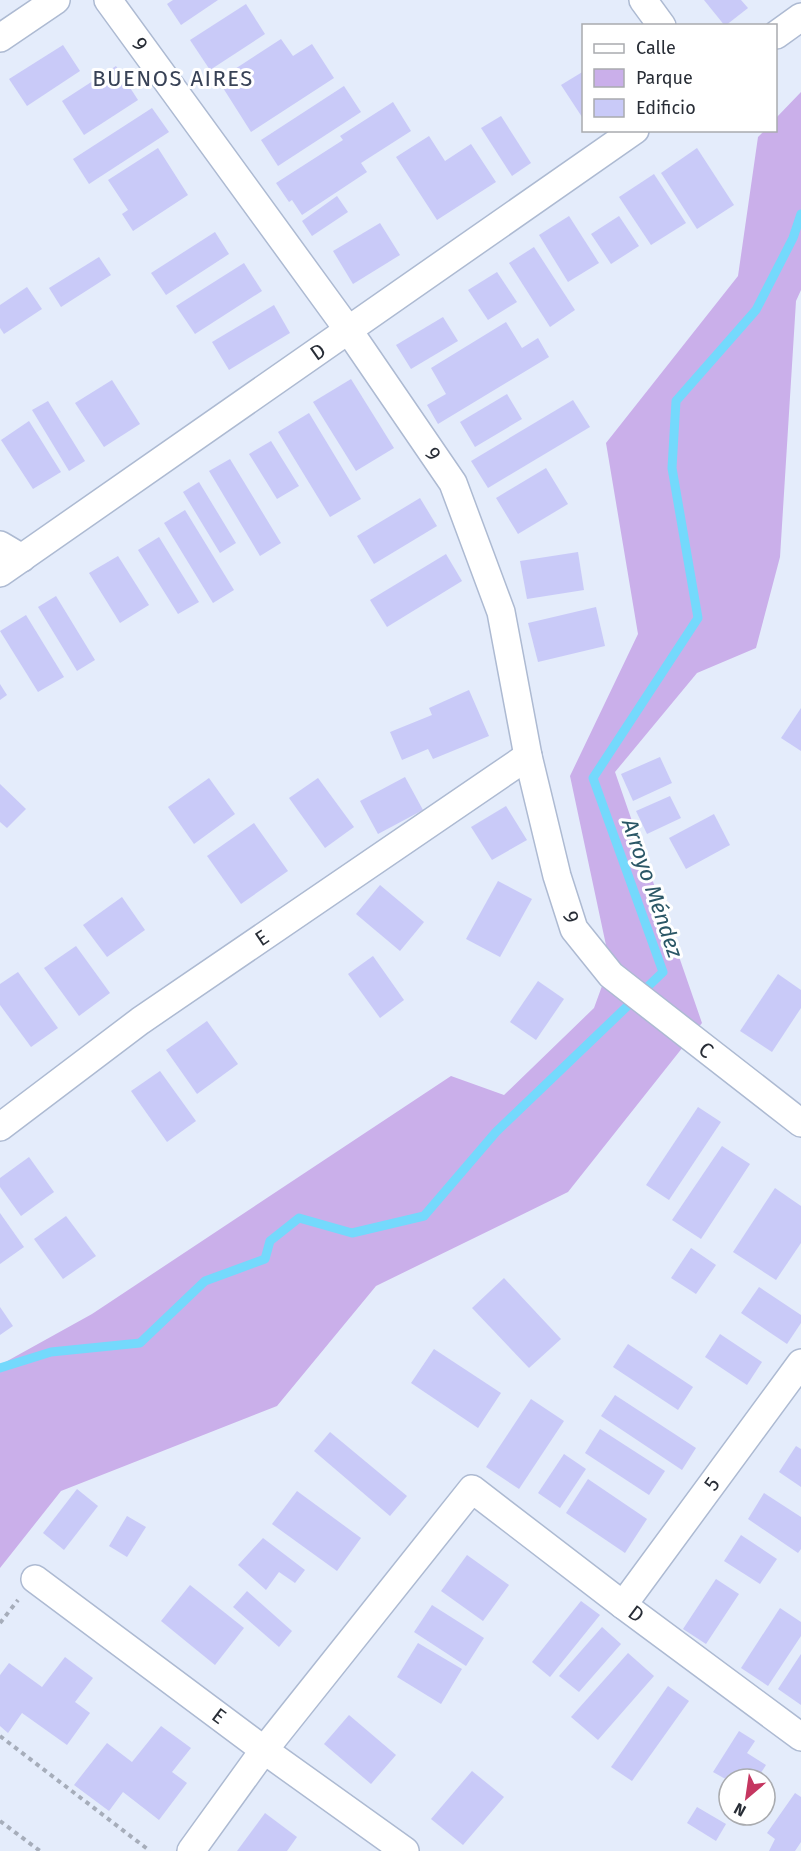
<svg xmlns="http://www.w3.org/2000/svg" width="801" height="1851" font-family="'Fira Sans',sans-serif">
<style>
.green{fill:#caafea}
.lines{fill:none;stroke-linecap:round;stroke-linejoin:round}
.stream{stroke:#74d9fc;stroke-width:9}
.building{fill:#c9caf8}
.minor-casing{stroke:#adbad2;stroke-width:30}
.path{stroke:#a6adba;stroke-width:4;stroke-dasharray:4.5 4.5;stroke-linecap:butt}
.minor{stroke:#fff;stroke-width:27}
.labels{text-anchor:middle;stroke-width:6;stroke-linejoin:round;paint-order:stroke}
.street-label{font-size:21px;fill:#282d36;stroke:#fff}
.neighbourhood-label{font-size:22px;letter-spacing:1.5px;fill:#384256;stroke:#fff}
.water-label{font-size:22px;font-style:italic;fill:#2b5766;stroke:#fff}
</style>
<rect width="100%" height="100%" fill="#e4ecfb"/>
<polygon class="green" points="801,92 801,290 796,301 780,557 756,648 697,673 615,772 702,1023 568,1192 376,1286 277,1406 61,1491 0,1568 0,1365 92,1314 451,1076 504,1095 594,1008 610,964 570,776 638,634 606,443 738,276 758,137 764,131 776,130 776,118"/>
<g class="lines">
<polyline class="stream" points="0,1368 51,1352 140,1343 205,1281 265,1259 270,1241 299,1218 352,1233 424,1216 496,1132 663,972 593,778 698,618 672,468 676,401 756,310 793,238 801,214"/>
</g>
<g class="building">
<polygon points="173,0 218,0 181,25 167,4"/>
<polygon points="704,0 741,0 748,8 725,26"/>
<polygon points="246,4 265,34 210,70 190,40"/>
<polygon points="281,39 293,56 312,44 334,78 251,132 218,80"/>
<polygon points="63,45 80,71 27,106 9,79"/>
<polygon points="116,66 138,100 84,135 62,101"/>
<polygon points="584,71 584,120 561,85"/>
<polygon points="344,86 361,112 278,166 261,140"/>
<polygon points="393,102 411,131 361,163 367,172 302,215 292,200 289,202 276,183 343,140 340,136"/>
<polygon points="152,108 169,132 89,184 73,159"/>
<polygon points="501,116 531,163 512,176 481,128"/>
<polygon points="429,136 445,161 471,144 496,182 437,220 396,157"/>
<polygon points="158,148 188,195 133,231 122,214 128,210 108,180"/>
<polygon points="697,148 734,205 697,229 661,173"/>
<polygon points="654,174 686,223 651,245 619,197"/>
<polygon points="337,196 348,212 312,236 302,221"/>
<polygon points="569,216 599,263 568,282 539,235"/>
<polygon points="619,216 639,246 611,264 591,234"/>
<polygon points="380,223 400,255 353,284 333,251"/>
<polygon points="215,232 229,254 166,295 151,273"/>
<polygon points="534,247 575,310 550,327 509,263"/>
<polygon points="99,257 111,275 61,307 49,288"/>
<polygon points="244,263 262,291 195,334 176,306"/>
<polygon points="497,272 517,302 488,320 468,290"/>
<polygon points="27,287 42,309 4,334 0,328 0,305"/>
<polygon points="274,305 290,333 229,370 212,342"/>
<polygon points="443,317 458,341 411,369 396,345"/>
<polygon points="506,322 522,348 538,338 549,357 438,424 427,405 446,394 431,368"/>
<polygon points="351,379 394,448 356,471 313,402"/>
<polygon points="112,380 140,424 104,447 75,403"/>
<polygon points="507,394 522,419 475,447 460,422"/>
<polygon points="573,400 590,427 488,488 471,461"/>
<polygon points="48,401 85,461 69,471 32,410"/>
<polygon points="309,413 361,499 330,517 278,432"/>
<polygon points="29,421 61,472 33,489 1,440"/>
<polygon points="271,441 299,486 277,499 249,454"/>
<polygon points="230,459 281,543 260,556 209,471"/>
<polygon points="546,468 568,504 518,534 496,498"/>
<polygon points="199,482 236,543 220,553 183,492"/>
<polygon points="420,498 437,526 374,564 357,536"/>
<polygon points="185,510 234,590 213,603 164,523"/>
<polygon points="159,537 199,602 178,614 138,550"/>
<polygon points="578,552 584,590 527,599 520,561"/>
<polygon points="446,554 462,581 387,627 370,600"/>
<polygon points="118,556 149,605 120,623 89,573"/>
<polygon points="56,596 95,660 77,671 38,607"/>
<polygon points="596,607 605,646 538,662 528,623"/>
<polygon points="26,615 64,677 38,692 0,631"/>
<polygon points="0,684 7,695 0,700"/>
<polygon points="469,690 489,736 433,759 428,749 402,760 390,732 432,715 429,708"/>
<polygon points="801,708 801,751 781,738"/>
<polygon points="660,757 672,783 633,801 621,774"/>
<polygon points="405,777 423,810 378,834 360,801"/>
<polygon points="209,778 235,814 194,844 168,807"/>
<polygon points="318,778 354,827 325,848 289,798"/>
<polygon points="0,784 26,809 7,828 0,822"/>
<polygon points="670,796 681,818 647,834 636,811"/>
<polygon points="506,806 527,840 492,860 471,827"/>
<polygon points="714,814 730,845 686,869 669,838"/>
<polygon points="254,823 288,871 241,904 207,856"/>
<polygon points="498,881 532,899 500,957 466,939"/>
<polygon points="380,885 424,922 400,951 356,914"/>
<polygon points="122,897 145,930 107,957 83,925"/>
<polygon points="76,946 110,993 79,1016 44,968"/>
<polygon points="373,956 404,1000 380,1018 348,974"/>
<polygon points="18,972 58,1028 31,1047 0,1005 0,984"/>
<polygon points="778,974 801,990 801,1008 772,1052 740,1031"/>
<polygon points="538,981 564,999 536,1040 510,1022"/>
<polygon points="207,1021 238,1064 197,1094 166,1050"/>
<polygon points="160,1071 196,1121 167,1142 131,1091"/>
<polygon points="698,1107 721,1122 669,1200 646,1185"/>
<polygon points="722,1146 750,1164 701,1239 672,1220"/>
<polygon points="29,1157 54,1192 21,1216 0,1187 0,1178"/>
<polygon points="775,1188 801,1206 801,1243 776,1280 733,1252"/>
<polygon points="0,1213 24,1247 0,1264"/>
<polygon points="66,1216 96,1256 63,1279 34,1239"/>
<polygon points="691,1248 716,1265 696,1294 671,1278"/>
<polygon points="504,1278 561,1339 529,1368 472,1308"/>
<polygon points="759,1287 801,1315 801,1323 787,1344 741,1313"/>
<polygon points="0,1307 13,1326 0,1335"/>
<polygon points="720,1334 762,1362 747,1385 705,1357"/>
<polygon points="628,1344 693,1387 678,1410 613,1367"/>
<polygon points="434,1349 501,1393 478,1428 411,1383"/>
<polygon points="615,1395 696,1448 682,1470 601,1416"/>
<polygon points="531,1399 564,1421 519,1489 486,1467"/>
<polygon points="600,1429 665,1471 649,1495 585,1453"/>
<polygon points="330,1432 407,1496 390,1516 314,1451"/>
<polygon points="796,1446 801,1449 801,1487 779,1472"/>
<polygon points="564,1454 586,1469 560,1508 538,1493"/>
<polygon points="588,1479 647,1519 625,1553 566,1513"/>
<polygon points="77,1489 98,1506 64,1550 43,1533"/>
<polygon points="297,1491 361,1538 337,1571 272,1524"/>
<polygon points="764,1493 801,1517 801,1549 798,1553 748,1519"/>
<polygon points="127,1516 146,1527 127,1557 109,1546"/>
<polygon points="741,1535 777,1559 760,1584 724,1561"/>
<polygon points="263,1538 305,1570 295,1583 279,1572 266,1590 238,1565"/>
<polygon points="467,1555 509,1585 483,1621 441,1591"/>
<polygon points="716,1579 739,1594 706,1644 683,1629"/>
<polygon points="190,1585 244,1628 215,1665 161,1621"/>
<polygon points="247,1591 292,1631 279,1647 233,1607"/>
<polygon points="581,1601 600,1615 550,1677 532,1662"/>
<polygon points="432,1605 484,1638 466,1666 414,1632"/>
<polygon points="780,1608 801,1622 801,1636 768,1686 741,1668"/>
<polygon points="602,1627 621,1644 579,1692 559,1676"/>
<polygon points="418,1643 462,1669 441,1704 397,1677"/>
<polygon points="628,1653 654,1676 598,1740 571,1717"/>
<polygon points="801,1654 801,1705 778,1689"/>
<polygon points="65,1657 93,1678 75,1702 90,1713 67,1745 22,1713 8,1733 0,1726 0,1675 9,1663 42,1687"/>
<polygon points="668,1686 689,1701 632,1781 611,1767"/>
<polygon points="349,1715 396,1755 371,1784 324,1744"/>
<polygon points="161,1726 191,1748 172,1772 187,1783 159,1820 123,1792 109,1811 74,1785 107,1743 132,1762"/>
<polygon points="739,1731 755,1741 747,1753 766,1765 757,1779 729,1779 729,1781 713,1772"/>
<polygon points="472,1771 504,1797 463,1845 431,1819"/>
<polygon points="795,1793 801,1797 801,1842 795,1851 769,1851 775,1839 767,1833"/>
<polygon points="697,1807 726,1824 716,1841 687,1823"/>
<polygon points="265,1813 297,1837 287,1851 237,1851"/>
</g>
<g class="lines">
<defs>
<g id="minor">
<polyline points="108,0 349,331 453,483 501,612 528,756 557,876 574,929 611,975 801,1123"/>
<polyline points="643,0 662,26"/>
<polyline points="776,35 801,17"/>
<polyline points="0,38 56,0"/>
<polyline points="0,545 22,558"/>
<polyline points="0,573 635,130"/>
<polyline points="0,1127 140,1021 528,756"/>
<polyline points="35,1579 264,1750 405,1851"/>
<polyline points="623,1605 801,1363"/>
<polyline points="191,1851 264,1750 472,1489 623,1605 801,1737"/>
</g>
</defs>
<use href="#minor" class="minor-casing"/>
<g class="path">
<polyline points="0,1623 18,1600"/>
<polyline points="0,1736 150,1851"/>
<polyline points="0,1821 40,1851"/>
</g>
<use href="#minor" class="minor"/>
</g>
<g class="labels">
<g class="street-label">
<text transform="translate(140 44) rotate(54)" y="7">9</text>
<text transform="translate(318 352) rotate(-35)" y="7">D</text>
<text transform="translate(433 454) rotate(56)" y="7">9</text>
<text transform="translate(571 917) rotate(70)" y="7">9</text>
<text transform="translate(262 938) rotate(-34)" y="7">E</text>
<text transform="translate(706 1050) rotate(38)" y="7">C</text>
<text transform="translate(712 1484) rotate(-54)" y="7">5</text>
<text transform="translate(636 1614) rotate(37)" y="7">D</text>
<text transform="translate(219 1716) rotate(37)" y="7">E</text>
</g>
<g class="neighbourhood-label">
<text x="173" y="86">BUENOS AIRES</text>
</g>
<g class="water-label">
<text transform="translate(653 888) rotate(71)" y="8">Arroyo Méndez</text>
</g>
</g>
<rect x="582" y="24" width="195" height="108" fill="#ffffff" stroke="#a9abaf" stroke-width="1.5"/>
<rect x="594" y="44" width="30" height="9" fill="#ffffff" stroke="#a9abaf" stroke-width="1.5"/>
<text x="636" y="54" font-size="18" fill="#282d36">Calle</text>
<rect x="594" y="69" width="30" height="18" fill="#caafea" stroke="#a9abaf" stroke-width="1.5"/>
<text x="636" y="84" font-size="18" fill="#282d36">Parque</text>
<rect x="594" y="99" width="30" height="18" fill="#c9caf8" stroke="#a9abaf" stroke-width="1.5"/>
<text x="636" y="114" font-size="18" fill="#282d36">Edificio</text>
<g transform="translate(747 1797) rotate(209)"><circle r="28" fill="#ffffff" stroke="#a9abaf" stroke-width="1.5"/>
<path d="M0-4.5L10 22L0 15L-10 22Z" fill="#c53660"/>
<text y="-9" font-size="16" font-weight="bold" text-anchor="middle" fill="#282d36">N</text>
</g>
</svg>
